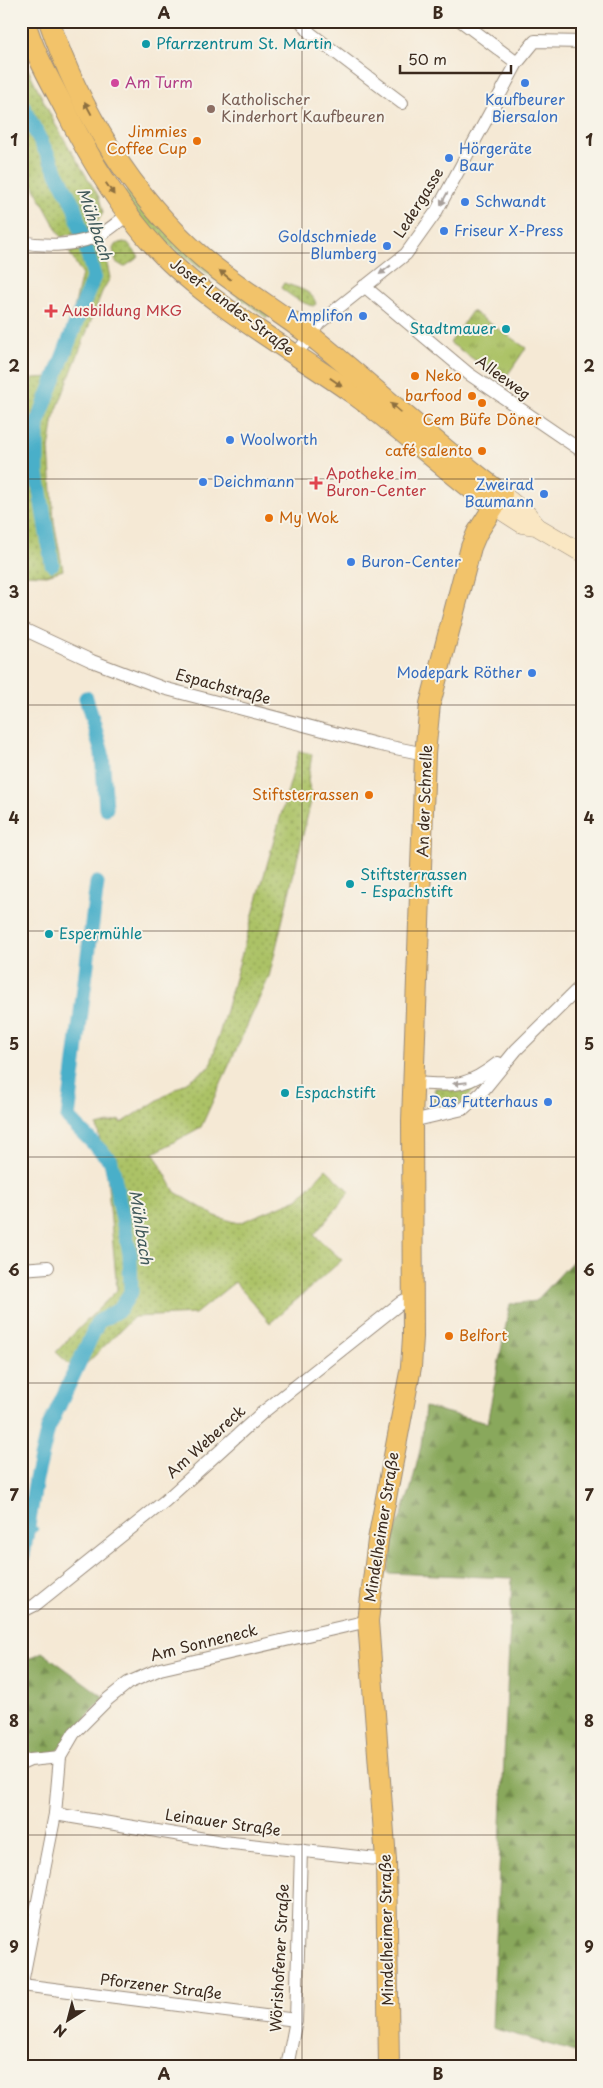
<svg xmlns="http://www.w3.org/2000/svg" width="603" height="2088" font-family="'Playpen Sans',sans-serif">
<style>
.grass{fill:url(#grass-dots);stroke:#747642}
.forest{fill:url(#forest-firs);stroke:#62693c}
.park{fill:url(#park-tufts);stroke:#747642}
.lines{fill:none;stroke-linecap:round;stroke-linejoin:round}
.stream{stroke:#49afc9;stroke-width:4.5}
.canal{stroke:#49afc9;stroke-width:15}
.street-casing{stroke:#988a7a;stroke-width:14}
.secondary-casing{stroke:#988a7a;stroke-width:19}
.primary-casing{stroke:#988a7a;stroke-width:22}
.street{stroke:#fff;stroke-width:12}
.secondary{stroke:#fae7c3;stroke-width:18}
.primary{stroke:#f2c36a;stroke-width:20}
.oneway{fill:#8d6f40}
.oneway2{fill:#a79f9a}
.grid{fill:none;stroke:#3b2a1e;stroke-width:1;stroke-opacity:0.55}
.culture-dot{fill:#0f9aa8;stroke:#f7f3e8;stroke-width:2}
.hotel-dot{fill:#d1479c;stroke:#f7f3e8;stroke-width:2}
.shop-dot{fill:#3f7fe0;stroke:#f7f3e8;stroke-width:2}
.education-dot{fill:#8d6e63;stroke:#f7f3e8;stroke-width:2}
.food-dot{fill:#e8710a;stroke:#f7f3e8;stroke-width:2}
.health-dot{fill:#e0444e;stroke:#f7f3e8;stroke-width:2}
.labels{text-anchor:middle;stroke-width:4;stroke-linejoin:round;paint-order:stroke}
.culture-label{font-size:15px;fill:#0d838f;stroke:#f7f3e8;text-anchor:start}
.hotel-label{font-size:15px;fill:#b23c85;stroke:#f7f3e8;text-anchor:start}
.education-label{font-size:15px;fill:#785e54;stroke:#f7f3e8;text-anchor:start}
.shop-label{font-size:15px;fill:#366cbe;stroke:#f7f3e8;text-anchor:start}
.food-label{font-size:15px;fill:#c56008;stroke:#f7f3e8;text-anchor:end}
.street-label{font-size:15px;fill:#3b2a1e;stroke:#f7f3e8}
.health-label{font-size:15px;fill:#be3a42;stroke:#f7f3e8;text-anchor:start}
.water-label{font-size:16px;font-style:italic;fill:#40595a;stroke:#f7f3e8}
.neatline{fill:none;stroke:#3b2a1e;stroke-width:2}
.grid-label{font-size:16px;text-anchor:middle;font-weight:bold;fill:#3b2a1e}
</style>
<defs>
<pattern id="grass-dots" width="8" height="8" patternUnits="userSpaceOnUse" patternTransform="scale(1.25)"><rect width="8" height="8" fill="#acc266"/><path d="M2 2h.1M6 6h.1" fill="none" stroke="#8d9e53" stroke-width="1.8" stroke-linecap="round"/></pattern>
<pattern id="forest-firs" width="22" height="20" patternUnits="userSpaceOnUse" patternTransform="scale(1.25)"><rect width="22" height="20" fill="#89a85b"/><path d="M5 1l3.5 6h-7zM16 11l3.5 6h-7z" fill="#71894b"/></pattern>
<pattern id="park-tufts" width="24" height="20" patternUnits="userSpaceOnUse" patternTransform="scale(1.25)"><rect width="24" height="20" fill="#acc266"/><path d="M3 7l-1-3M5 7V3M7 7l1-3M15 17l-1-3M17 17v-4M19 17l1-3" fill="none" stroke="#8d9e53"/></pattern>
</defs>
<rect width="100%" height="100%" fill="#f7f3e8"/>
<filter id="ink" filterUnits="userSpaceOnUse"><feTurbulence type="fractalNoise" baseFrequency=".02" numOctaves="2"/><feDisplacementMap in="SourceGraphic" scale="10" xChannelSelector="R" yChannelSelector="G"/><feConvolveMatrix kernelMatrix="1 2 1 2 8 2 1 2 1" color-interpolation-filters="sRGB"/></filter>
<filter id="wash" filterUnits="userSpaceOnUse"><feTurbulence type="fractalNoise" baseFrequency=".0096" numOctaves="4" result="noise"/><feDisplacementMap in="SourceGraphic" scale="20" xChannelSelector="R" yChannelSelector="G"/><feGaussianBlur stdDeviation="1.12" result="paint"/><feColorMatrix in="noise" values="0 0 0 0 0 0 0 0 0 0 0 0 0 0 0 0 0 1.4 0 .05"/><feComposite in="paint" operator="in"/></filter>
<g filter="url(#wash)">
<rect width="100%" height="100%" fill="#f5e9d5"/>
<g class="grass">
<polygon points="21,55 55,124 99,197 103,213 94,227 61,237 36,191 21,155"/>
<polygon points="127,190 269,315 267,318 154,234 121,194"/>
<polygon points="123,242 128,243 139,257 124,267 116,262 113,249 115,245"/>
<polygon points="103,244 110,278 102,292 54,417 49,449 54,522 63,570 47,575 21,574 21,430 33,378 52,377 67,339 82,274 69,252"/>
<path d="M284,283C296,288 313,290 316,304L313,306C301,303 291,296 281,288Z"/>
<polygon points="299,751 312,754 308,781 312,797 269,977 201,1127 154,1153 175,1192 217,1217 239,1223 298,1199 326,1169 350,1192 314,1235 342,1260 270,1323 235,1282 195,1314 134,1317 78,1372 56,1352 117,1290 107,1175 97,1126 120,1120 120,1123 125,1121 210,1067"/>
<polygon points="481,1083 460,1104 433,1111 435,1088 464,1088"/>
</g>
<g class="forest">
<polygon points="582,1251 582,2054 492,2028 512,1578 388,1573 393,1538 411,1488 421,1446 425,1407 487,1423 510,1304 536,1301"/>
<polygon points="42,1652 104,1697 57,1752 21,1759 21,1663"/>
</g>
<polygon class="park" points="472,311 526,348 504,380 450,343"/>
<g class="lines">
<polyline class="stream" points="28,1534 36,1529"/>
<g class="canal">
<polyline points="21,103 74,206 94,276 37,424 37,473 52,564"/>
<polyline points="86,698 102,753 106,808"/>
<polyline points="21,1567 36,1479 48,1429 98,1322 120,1309 131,1292 130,1254 111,1161 68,1118 97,883"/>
<polyline points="21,1668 23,1671 21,1674"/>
</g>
</g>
</g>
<g filter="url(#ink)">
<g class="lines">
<defs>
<g id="street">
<polyline points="301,21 310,33 402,103"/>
<polyline points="461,21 517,63"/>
<path d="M21,242C47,247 79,246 103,233C112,228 120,220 129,214"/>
<polyline points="364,286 469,374 582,451"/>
<polyline points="296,355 319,323 406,254 436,212 517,63 535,41 582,42"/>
<polyline points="21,628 92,661 163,688 376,744 425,754"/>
<path d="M414,1083C454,1085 465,1089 498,1063"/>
<polyline points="412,1121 463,1109 481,1093 516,1050 582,985"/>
<polyline points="21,1269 48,1267"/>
<polyline points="21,1612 35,1605 165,1501 262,1413 403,1301 413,1296"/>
<polyline points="21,1764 30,1760 60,1757"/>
<polyline points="55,1814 223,1842 386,1860"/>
<polyline points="22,1985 296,2020"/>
<polyline points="21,1988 55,1814 60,1757 74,1733 108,1699 128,1683 160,1669 368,1621"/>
<polyline points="287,2067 296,2020 301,1850"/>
</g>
<g id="secondary">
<polyline points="502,494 528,515 535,524"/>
<polyline points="494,506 522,524 536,526 582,553"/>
</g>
<g id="primary">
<path d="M25,21C33,51 50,80 64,107C89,158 118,207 157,249C209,305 292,350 355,395C403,430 446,471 494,506"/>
<path d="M49,21C79,109 132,196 202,257C239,289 283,313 321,344C382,394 439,447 502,494L477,533L471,547L430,704L425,754L412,1121L413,1337L411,1367L378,1540L368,1621L386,1860L389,2067"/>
</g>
</defs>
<use href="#street" class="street-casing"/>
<use href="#secondary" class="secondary-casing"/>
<use href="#primary" class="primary-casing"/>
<use href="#street" class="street"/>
<use href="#secondary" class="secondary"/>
<use href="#primary" class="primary"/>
</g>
<defs><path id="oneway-solid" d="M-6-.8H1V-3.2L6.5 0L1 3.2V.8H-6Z" transform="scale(1.25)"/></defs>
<g class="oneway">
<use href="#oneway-solid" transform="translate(88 108) rotate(-118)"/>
<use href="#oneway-solid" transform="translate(110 189) rotate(56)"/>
<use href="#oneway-solid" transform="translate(225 275) rotate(-142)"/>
<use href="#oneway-solid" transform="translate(336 382) rotate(35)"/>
<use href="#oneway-solid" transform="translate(396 408) rotate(-139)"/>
</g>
<g class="oneway2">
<use href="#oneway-solid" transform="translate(444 199) rotate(118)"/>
<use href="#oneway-solid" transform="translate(385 270) rotate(142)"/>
<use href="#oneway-solid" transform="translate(460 1083) rotate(174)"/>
</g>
</g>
<path class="grid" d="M302,21V2067M21,253H582M21,479H582M21,705H582M21,931H582M21,1157H582M21,1383H582M21,1609H582M21,1835H582"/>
<g class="culture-dot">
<circle cx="146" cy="44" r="5"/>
<circle cx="506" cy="329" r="5"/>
<circle cx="350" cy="884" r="5"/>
<circle cx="49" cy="934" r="5"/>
<circle cx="285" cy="1093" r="5"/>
</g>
<circle class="hotel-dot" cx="115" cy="83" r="5"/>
<g class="shop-dot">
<circle cx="525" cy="83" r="5"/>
<circle cx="449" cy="158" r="5"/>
<circle cx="465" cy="202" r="5"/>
<circle cx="444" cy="231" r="5"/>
<circle cx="387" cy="246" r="5"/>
<circle cx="363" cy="316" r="5"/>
<circle cx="230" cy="440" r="5"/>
<circle cx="203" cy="482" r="5"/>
<circle cx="544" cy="494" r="5"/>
<circle cx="351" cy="562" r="5"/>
<circle cx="532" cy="673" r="5"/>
<circle cx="548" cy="1102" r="5"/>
</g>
<circle class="education-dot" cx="211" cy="109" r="5"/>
<g class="food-dot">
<circle cx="197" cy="141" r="5"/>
<circle cx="415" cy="376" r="5"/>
<circle cx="472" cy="396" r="5"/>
<circle cx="482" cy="403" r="5"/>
<circle cx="482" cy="451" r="5"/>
<circle cx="269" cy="518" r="5"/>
<circle cx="369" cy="795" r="5"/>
<circle cx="449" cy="1336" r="5"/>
</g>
<g class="health-dot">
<path d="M48.5 303.5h5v5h5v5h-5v5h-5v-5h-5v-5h5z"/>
<path d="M313.5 475.5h5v5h5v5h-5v5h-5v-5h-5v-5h5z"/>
</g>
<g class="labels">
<g class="culture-label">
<text x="156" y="49">Pfarrzentrum St. Martin</text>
<text x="496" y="334" text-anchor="end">Stadtmauer</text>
<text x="360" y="880">Stiftsterrassen<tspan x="360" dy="17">- Espachstift</tspan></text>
<text x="59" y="939">Espermühle</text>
<text x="295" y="1098">Espachstift</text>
</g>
<g class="hotel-label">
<text x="125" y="88">Am Turm</text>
</g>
<g class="education-label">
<text x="221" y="105">Katholischer<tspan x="221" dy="17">Kinderhort Kaufbeuren</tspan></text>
</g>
<g class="shop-label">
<text x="525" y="105" text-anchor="middle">Kaufbeurer<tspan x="525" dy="17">Biersalon</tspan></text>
<text x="459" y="154">Hörgeräte<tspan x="459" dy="17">Baur</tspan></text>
<text x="475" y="207">Schwandt</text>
<text x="454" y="236">Friseur X-Press</text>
<text x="377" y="242" text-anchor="end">Goldschmiede<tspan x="377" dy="17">Blumberg</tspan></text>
<text x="353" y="321" text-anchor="end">Amplifon</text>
<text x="240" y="445">Woolworth</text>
<text x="213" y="487">Deichmann</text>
<text x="534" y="490" text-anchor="end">Zweirad<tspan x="534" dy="17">Baumann</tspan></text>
<text x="361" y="567">Buron-Center</text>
<text x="522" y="678" text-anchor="end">Modepark Röther</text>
<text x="538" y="1107" text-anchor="end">Das Futterhaus</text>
</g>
<g class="food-label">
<text x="187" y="137">Jimmies<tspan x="187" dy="17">Coffee Cup</tspan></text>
<text x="425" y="381" text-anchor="start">Neko</text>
<text x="462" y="401">barfood</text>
<text x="482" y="425" text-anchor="middle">Cem Büfe Döner</text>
<text x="472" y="456">café salento</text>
<text x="279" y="523" text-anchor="start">My Wok</text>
<text x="359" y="800">Stiftsterrassen</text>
<text x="459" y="1341" text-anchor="start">Belfort</text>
</g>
<g class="street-label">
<text transform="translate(419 203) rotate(-58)" y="5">Ledergasse</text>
<text transform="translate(232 307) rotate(37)" y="5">Josef-Landes-Straße</text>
<text transform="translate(503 378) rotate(36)" y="5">Alleeweg</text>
<text transform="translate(223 687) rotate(15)" y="5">Espachstraße</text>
<text transform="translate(425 801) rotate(-88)" y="5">An der Schnelle</text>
<text transform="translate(206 1442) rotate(-42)" y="5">Am Webereck</text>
<text transform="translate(382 1527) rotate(-81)" y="5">Mindelheimer Straße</text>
<text transform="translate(204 1643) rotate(-14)" y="5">Am Sonneneck</text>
<text transform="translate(223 1823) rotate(8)" y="5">Leinauer Straße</text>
<text transform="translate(387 1930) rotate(-91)" y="5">Mindelheimer Straße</text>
<text transform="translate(280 1958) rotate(-87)" y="5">Wörishofener Straße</text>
<text transform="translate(161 1987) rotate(7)" y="5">Pforzener Straße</text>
</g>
<g class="health-label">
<text x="62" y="316">Ausbildung MKG</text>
<text x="326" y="479">Apotheke im<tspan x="326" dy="17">Buron-Center</tspan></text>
</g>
<g class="water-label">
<text transform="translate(95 224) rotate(71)" y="6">Mühlbach</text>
<text transform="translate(141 1227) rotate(81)" y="6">Mühlbach</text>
</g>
</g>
<rect width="603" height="2088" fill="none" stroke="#f7f3e8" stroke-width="55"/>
<g transform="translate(68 2020) rotate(216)" stroke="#f7f3e8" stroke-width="4" paint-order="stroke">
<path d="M0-4L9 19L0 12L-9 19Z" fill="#3b2a1e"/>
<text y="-8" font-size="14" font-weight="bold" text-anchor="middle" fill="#3b2a1e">N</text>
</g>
<path d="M400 65v8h111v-8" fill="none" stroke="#3b2a1e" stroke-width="2.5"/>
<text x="408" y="65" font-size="15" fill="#3b2a1e" stroke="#f7f3e8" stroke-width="4" paint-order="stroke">50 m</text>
<rect x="28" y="28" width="548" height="2032" class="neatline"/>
<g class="grid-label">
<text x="164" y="19">A</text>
<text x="438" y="19">B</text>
<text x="14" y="146">1</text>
<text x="589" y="146">1</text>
<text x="14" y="372">2</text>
<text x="589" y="372">2</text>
<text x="14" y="598">3</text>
<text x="589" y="598">3</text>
<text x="14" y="824">4</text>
<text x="589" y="824">4</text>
<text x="14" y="1050">5</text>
<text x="589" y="1050">5</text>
<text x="14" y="1276">6</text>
<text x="589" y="1276">6</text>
<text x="14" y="1501">7</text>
<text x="589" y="1501">7</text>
<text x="14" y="1727">8</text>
<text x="589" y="1727">8</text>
<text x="14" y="1953">9</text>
<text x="589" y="1953">9</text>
<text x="164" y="2080">A</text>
<text x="438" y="2080">B</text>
</g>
</svg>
